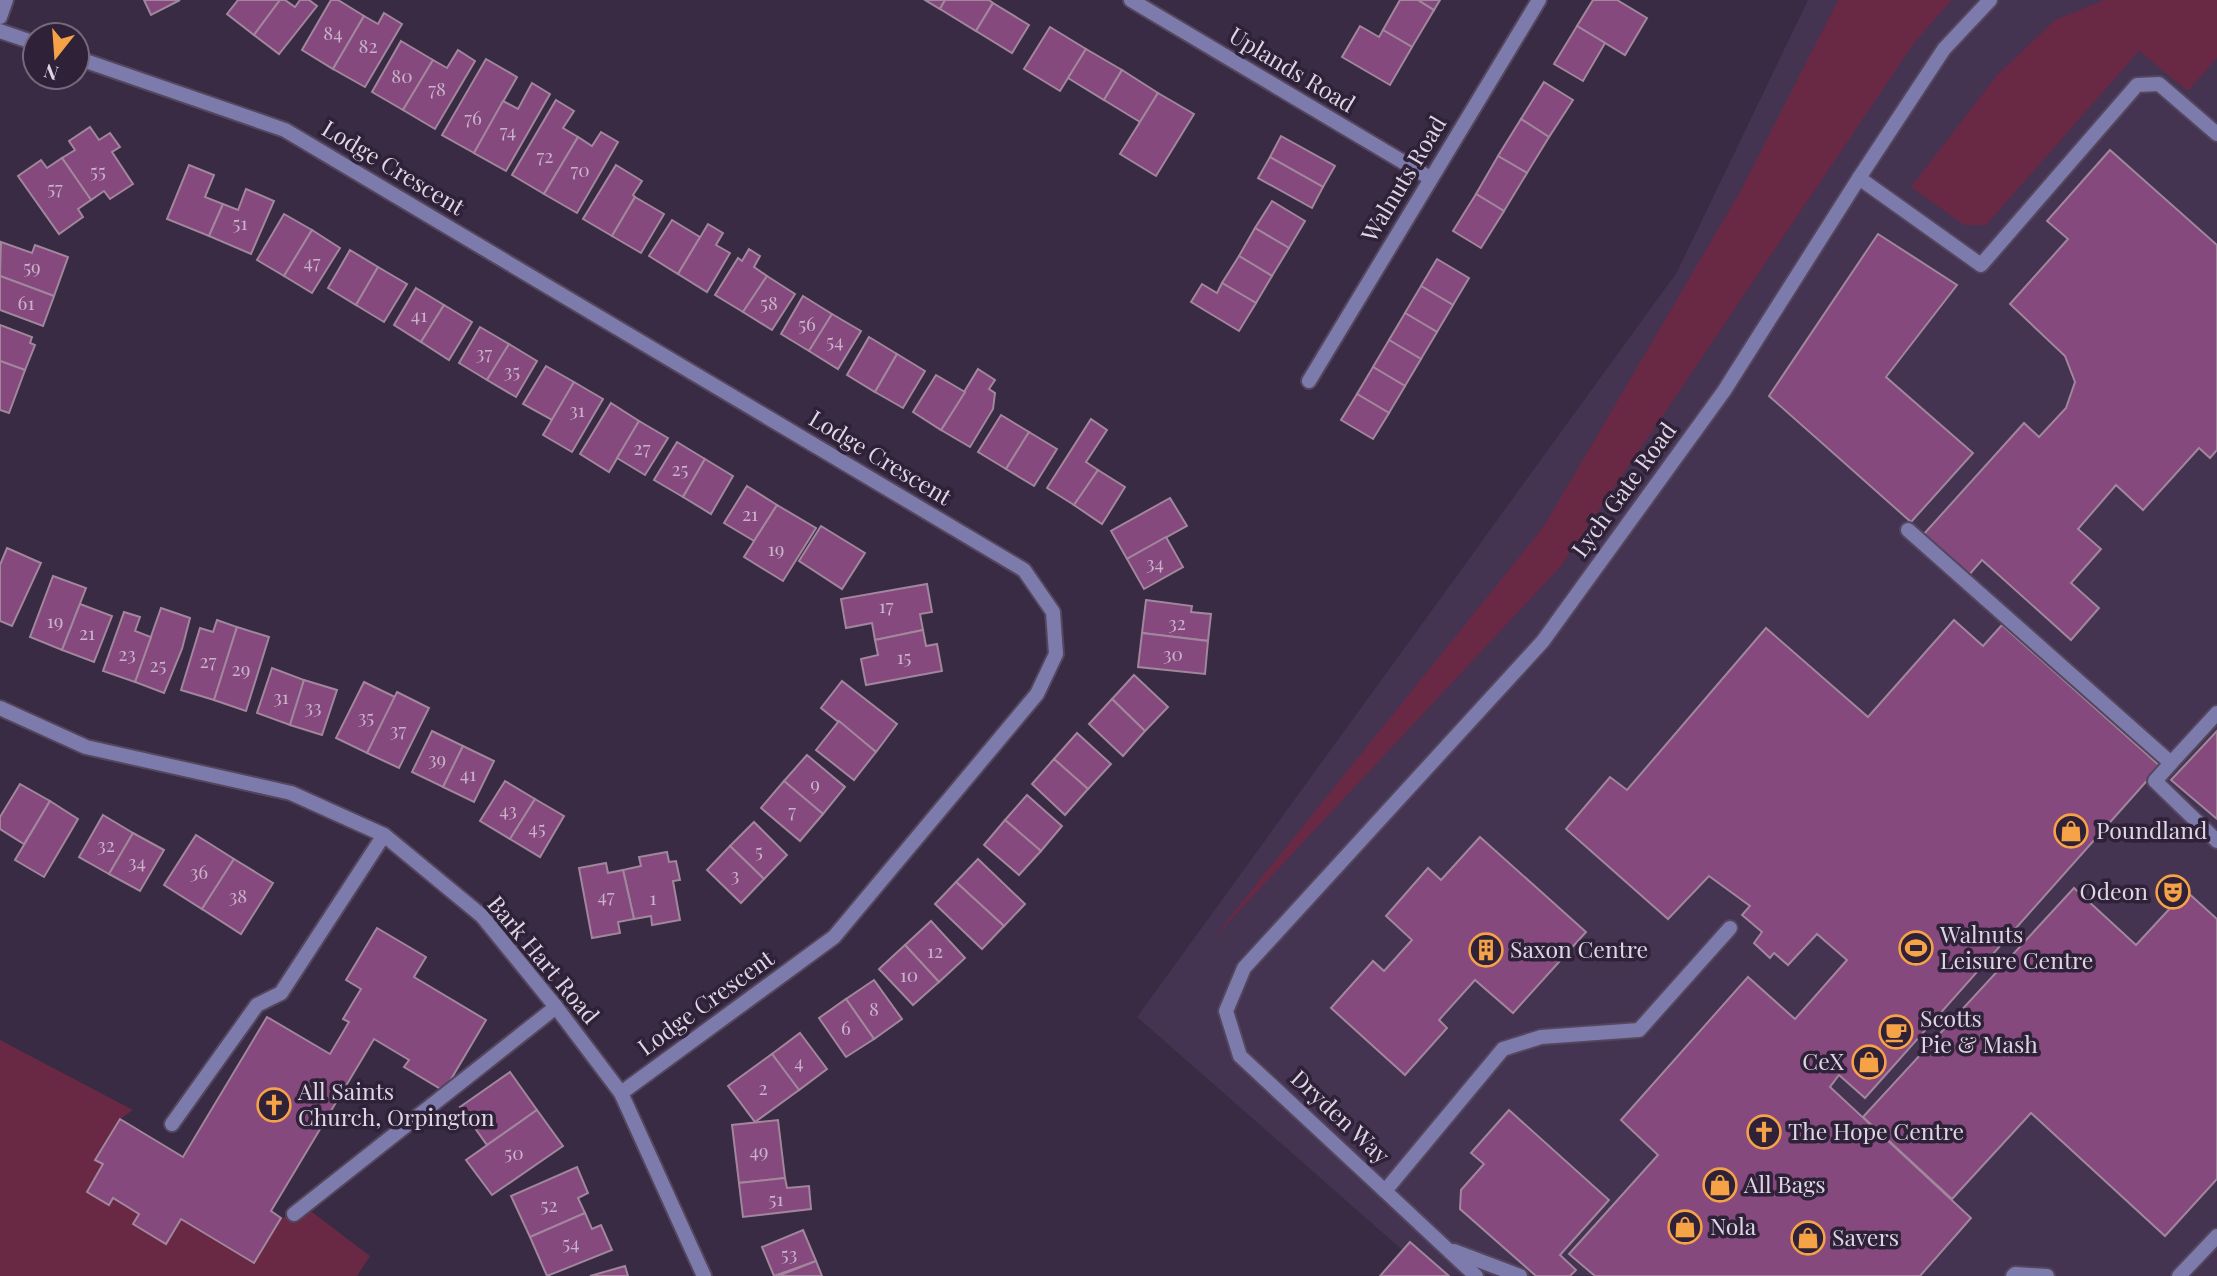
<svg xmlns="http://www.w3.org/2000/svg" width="2217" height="1276" font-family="'Playfair Display',serif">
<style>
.built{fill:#443351}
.green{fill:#692944}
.building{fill:#85497d;stroke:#a1869c;stroke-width:2}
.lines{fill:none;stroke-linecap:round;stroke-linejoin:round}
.lane-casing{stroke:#53465d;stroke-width:18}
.street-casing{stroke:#53465d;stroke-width:18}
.lane{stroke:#7d7aac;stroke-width:14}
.street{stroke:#7d7aac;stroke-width:14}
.labels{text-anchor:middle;stroke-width:7;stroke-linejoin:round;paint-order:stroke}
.number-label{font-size:19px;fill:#c8b3cb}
.street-label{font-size:23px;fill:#ded6e5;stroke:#2e2138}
.poi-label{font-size:23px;fill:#ded6e5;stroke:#2e2138;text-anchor:start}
</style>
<rect width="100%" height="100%" fill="#382b43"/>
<polygon class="built" points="1808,0 2217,0 2217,1276 1392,1276 1408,1255 1137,1017 1677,272"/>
<g class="green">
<polygon points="1838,0 1952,0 1914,43 1562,565 1210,942 1544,526 1741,190"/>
<polygon points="2104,0 2217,0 2217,58 2188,91 2139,51 1986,225 1964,225 1911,187 1997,75 2055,20"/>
<polygon points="0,1040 133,1110 120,1119 95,1159 103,1164 87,1192 108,1205 113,1198 139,1214 133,1224 166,1244 181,1219 254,1262 281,1218 312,1212 370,1256 357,1276 0,1276"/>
</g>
<g class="building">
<polygon points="144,0 180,0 151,15"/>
<polygon points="238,0 280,0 254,35 227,14"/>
<polygon points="280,0 285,0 295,7 300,0 309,0 317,6 279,54 254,35"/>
<polygon points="331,0 338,0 364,16 333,69 302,50"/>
<polygon points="925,0 945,0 940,9"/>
<polygon points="945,0 989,0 993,3 976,31 940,9"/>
<polygon points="1400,0 1418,0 1434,10 1412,47 1383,30"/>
<polygon points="1418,0 1440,0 1434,10"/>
<polygon points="1593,0 1617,0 1647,18 1625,55 1577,26"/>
<polygon points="993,3 1029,25 1012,53 976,31"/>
<polygon points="384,13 402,24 365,87 333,69 364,16 378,24"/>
<polygon points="1360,26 1379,37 1383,30 1412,47 1390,85 1342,57"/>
<polygon points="1577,26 1605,43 1583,81 1554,64"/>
<polygon points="1050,27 1086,49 1060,91 1024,69"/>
<polygon points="401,41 433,60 403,110 372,92"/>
<polygon points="1086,49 1122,70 1104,100 1068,78"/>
<polygon points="458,50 475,61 435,129 403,110 433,60 447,68"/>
<polygon points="486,59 517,77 474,153 442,135"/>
<polygon points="1122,70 1158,93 1140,122 1104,100"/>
<polygon points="1544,82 1573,100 1549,137 1521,119"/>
<polygon points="532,83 550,94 506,171 474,153 503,101 518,109"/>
<polygon points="1158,93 1194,114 1156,176 1120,154"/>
<polygon points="556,100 574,111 563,128 578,137 544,194 512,175"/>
<polygon points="1521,119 1549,137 1527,173 1498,156"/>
<polygon points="90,127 99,140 110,133 120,147 112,152 133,184 110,199 104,191 91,200 62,158 75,150 69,141"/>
<polygon points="601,132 618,142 577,213 544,194 578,137 592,146"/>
<polygon points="1281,136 1335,166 1323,187 1270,157"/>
<polygon points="2110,150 2217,245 2217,450 2210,458 2199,448 2143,510 2116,485 2078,529 2101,549 2071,583 2099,608 2071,640 1982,560 1968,576 1923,535 2024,423 2039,437 2066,408 2075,382 2065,356 2010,304 2068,239 2047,221"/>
<polygon points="1498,156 1527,173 1504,211 1476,194"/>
<polygon points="1270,157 1323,187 1312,208 1258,178"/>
<polygon points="62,158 91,200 78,209 83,217 59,234 18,176 41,160 47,168"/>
<polygon points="189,165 214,175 205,197 223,204 209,236 167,219"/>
<polygon points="616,165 642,181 633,195 635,197 612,236 583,219"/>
<polygon points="246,189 274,201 251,254 209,236 223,204 238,210"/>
<polygon points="1476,194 1504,211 1481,248 1453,231"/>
<polygon points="635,197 664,214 641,253 612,236"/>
<polygon points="1272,201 1305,221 1289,248 1255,228"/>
<polygon points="284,214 312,230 284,276 257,260"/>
<polygon points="672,220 700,237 678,274 649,256"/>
<polygon points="708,224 723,233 716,245 730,253 707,292 678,274"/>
<polygon points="1255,228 1289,248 1272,276 1239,256"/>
<polygon points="312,230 340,248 312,293 284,276"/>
<polygon points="1878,234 1957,285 1886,377 1973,453 1911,522 1769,396"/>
<polygon points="1,242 32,253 35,245 68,257 54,296 0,276"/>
<polygon points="749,249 760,256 754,267 767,276 743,312 715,295 738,258 742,261"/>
<polygon points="350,250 378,267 356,305 328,288"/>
<polygon points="1239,256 1272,276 1256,303 1222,283"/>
<polygon points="1437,259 1469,278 1453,305 1421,286"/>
<polygon points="378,267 407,284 384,322 356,305"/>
<polygon points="0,276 54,296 43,326 0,310"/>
<polygon points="767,276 795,294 772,330 743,312"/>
<polygon points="1222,283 1256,303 1239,331 1191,302 1202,284 1217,293"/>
<polygon points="1421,286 1453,305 1437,332 1405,313"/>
<polygon points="416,288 444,305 421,342 394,325"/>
<polygon points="803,296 832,314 809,351 781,334"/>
<polygon points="444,305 472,322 449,360 421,342"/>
<polygon points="1405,313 1437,332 1421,359 1389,340"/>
<polygon points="832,314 861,331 838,369 809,351"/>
<polygon points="0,325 32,337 30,343 35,345 25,370 0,361"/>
<polygon points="480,327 509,344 487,380 459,363"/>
<polygon points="869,337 897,354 875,392 847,375"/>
<polygon points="1389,340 1421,359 1405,386 1373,367"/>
<polygon points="509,344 537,361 516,397 487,380"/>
<polygon points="897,354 925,371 903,408 875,392"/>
<polygon points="0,361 25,370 9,413 0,410"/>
<polygon points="546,366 574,382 552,420 523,404"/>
<polygon points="1373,367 1405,386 1389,413 1357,394"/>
<polygon points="978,369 995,380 989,389 995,393 993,409 970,447 941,430"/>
<polygon points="936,375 965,392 941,430 913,412"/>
<polygon points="574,382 603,399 572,452 543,435"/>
<polygon points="1357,394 1389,413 1373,439 1341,420"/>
<polygon points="611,403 639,421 609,472 580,454"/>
<polygon points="1001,415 1029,432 1006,469 978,452"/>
<polygon points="1091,419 1107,430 1086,462 1098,470 1074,505 1047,488"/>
<polygon points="639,421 668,438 645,475 617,458"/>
<polygon points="1029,432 1057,449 1034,486 1006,469"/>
<polygon points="677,442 705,459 683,497 654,480"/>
<polygon points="705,459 733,476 711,514 683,497"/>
<polygon points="1098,470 1125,487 1102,524 1074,505"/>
<polygon points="747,486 777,505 754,541 724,523"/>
<polygon points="1170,498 1187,526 1127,559 1111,531"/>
<polygon points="777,505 816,528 783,581 744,557"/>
<polygon points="821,526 865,553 842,589 799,561"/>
<polygon points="1166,537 1183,567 1144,589 1127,559"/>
<polygon points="7,548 41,563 12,626 0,621 0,565"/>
<polygon points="53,576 86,588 62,650 30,637"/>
<polygon points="927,584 932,612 920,614 923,630 875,640 872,623 846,628 841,599"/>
<polygon points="1146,600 1192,606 1191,612 1211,614 1208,641 1142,633"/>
<polygon points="80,604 112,616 94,662 62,650"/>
<polygon points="161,608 190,618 182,649 164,693 135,682"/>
<polygon points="124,612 140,617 135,631 151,637 135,682 103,671"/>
<polygon points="217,620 237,627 214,700 181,690 200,628 213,632"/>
<polygon points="1954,620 1983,646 2002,625 2160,766 1865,1098 1839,1075 1830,1087 1971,1218 1920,1276 1595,1276 1569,1254 1658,1155 1621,1120 1748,977 1795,1019 1847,960 1817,934 1788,965 1774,953 1770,958 1754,943 1762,932 1742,915 1750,906 1709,876 1668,919 1566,829 1610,777 1627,790 1766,628 1868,717"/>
<polygon points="237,627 269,637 246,711 214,700"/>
<polygon points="923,630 926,646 937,644 942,671 866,685 861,659 878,655 875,640"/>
<polygon points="1142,633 1208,641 1205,674 1138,667"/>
<polygon points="272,668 304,680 290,725 257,713"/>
<polygon points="1134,675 1168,707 1145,731 1112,699"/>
<polygon points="304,680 337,690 322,735 290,725"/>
<polygon points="842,681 897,724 876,752 821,708"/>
<polygon points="364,682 395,697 367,753 336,738"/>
<polygon points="397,692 429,708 399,768 367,753"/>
<polygon points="1112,699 1145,731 1123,756 1089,724"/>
<polygon points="839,721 876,752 854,780 816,750"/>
<polygon points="432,731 463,746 443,787 412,772"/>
<polygon points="2217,731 2217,819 2171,780"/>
<polygon points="1077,733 1111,764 1088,789 1054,759"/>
<polygon points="463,746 494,761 474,802 443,787"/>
<polygon points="807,755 845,787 823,814 784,781"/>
<polygon points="1054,759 1088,789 1065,815 1032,784"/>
<polygon points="505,781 535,799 510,839 480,821"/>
<polygon points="784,781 823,814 800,841 761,808"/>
<polygon points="20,784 50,801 24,844 0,829 0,817"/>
<polygon points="1027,795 1062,826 1041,851 1005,820"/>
<polygon points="535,799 564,816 540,857 510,839"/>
<polygon points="50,801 78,819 44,877 15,860"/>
<polygon points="103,815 133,833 109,874 79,857"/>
<polygon points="1005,820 1041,851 1019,875 984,845"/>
<polygon points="754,822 787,855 764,879 730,846"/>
<polygon points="133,833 164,850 140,891 109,874"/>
<polygon points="196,835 234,859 202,909 164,885"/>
<polygon points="1480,837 1586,932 1513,1013 1475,980 1439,1020 1447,1028 1405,1075 1331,1008 1373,961 1384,971 1412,940 1386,916 1428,868 1441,880"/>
<polygon points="730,846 764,879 741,903 707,870"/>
<polygon points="667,852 669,862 676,861 680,880 673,881 680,920 652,925 651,916 634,919 623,870 641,866 639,857"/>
<polygon points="234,859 273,883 241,934 202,909"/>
<polygon points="978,859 1025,904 1004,926 956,882"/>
<polygon points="606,863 608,873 623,870 634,919 618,922 620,933 592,938 579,868"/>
<polygon points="956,882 1004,926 982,949 935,904"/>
<polygon points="2074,888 2136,945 2186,891 2217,919 2217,1179 2165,1236 2031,1113 1952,1199 1863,1117"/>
<polygon points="931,921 965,958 939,982 905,945"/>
<polygon points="377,928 426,957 414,977 486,1020 444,1091 404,1067 409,1060 374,1039 271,1211 281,1218 254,1263 181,1219 166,1244 133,1224 139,1214 113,1198 109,1205 87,1192 103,1164 95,1160 120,1119 183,1157 267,1017 330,1054 349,1022 343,1019 361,989 346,980"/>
<polygon points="905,945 939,982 913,1005 879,969"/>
<polygon points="874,980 902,1019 874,1039 846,999"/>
<polygon points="846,999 874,1039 846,1057 819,1018"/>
<polygon points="800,1033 827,1069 799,1090 772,1054"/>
<polygon points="772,1054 799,1090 755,1122 728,1086"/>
<polygon points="510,1072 537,1110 487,1145 460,1107"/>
<polygon points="537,1110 563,1146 492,1195 466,1160"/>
<polygon points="1509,1110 1609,1200 1560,1255 1576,1270 1570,1276 1536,1276 1460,1209 1461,1190 1484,1164 1471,1153"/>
<polygon points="778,1120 785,1178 739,1183 732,1125"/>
<polygon points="577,1167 588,1193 578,1198 585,1213 530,1237 511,1196"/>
<polygon points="785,1178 787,1188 809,1186 811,1209 743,1217 739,1183"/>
<polygon points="585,1213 592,1229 601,1225 612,1250 547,1276 530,1237"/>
<polygon points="803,1230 816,1261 774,1276 762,1247"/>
<polygon points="1410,1242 1449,1276 1380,1276"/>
<polygon points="816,1261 822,1276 778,1276"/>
<polygon points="625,1266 628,1276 590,1276"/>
</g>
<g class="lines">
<defs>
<g id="lane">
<polyline points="1859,178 1981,265 2137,85 2159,84 2217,134"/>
<polyline points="172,1124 257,1005 281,993 384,835"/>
<polyline points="294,1214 556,1007"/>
<polyline points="1454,1251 1520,1276"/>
<polyline points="1476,1276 1385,1191 1503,1049 1541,1037 1639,1030 1730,928"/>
<polyline points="2013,1276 2015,1274 2047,1276"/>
<polyline points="2179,1276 2217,1236"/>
</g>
<g id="street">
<polyline points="1131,0 1430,178"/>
<polyline points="0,17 6,0"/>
<polyline points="0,31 35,43"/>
<polyline points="77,58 285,130 1024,570 1053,612 1056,654 1037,694 834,937 621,1093"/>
<polyline points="1309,381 1539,0"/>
<polyline points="1908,530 2171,763 2155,781 2217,841"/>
<polyline points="0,708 86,747 291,793 384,835 482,916 556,1007 621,1093 704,1276"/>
<polyline points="2171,763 2217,713"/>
<polyline points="1385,1191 1240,1056 1226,1011 1244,968 1543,641 1724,391 1859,178 1944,49 1990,0"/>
</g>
</defs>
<use href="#lane" class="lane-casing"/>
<use href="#street" class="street-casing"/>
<use href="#lane" class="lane"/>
<use href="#street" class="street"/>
</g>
<defs>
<symbol id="shop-ring" viewBox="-11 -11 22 22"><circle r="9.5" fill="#2e2138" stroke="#f6a247" stroke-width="1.5"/><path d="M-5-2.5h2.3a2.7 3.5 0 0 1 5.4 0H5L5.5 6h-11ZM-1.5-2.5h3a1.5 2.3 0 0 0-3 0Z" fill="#f6a247"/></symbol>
<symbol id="theatre-ring" viewBox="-11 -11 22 22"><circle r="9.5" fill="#2e2138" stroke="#f6a247" stroke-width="1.5"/><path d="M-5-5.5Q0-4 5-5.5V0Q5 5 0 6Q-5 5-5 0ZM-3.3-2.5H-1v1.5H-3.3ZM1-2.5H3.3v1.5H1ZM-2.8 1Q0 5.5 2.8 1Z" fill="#f6a247"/></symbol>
<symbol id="stadium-ring" viewBox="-11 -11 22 22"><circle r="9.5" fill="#2e2138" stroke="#f6a247" stroke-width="1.5"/><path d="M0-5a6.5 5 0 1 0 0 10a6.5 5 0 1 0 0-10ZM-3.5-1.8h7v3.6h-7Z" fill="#f6a247"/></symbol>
<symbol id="building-ring" viewBox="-11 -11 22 22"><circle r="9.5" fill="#2e2138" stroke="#f6a247" stroke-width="1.5"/><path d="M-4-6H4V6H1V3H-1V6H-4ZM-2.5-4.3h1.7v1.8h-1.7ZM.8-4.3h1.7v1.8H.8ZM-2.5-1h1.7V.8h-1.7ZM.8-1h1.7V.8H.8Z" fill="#f6a247"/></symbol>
<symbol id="cafe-ring" viewBox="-11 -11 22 22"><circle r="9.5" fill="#2e2138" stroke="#f6a247" stroke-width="1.5"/><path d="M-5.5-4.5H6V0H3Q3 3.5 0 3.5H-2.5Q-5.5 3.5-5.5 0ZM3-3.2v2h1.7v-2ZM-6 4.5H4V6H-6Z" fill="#f6a247"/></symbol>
<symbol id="church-ring" viewBox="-11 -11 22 22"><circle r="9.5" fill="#2e2138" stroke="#f6a247" stroke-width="1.5"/><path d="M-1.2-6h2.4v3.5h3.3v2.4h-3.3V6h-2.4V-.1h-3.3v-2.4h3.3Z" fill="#f6a247"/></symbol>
</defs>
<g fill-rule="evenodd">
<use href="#shop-ring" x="2052" y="812" width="38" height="38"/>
<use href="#theatre-ring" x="2154" y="873" width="38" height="38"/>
<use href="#stadium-ring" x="1897" y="929" width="38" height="38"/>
<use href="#building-ring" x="1467" y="931" width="38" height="38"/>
<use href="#cafe-ring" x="1877" y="1013" width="38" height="38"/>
<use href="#shop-ring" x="1850" y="1043" width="38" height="38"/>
<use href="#church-ring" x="255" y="1086" width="38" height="38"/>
<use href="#church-ring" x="1745" y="1113" width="38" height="38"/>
<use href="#shop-ring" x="1701" y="1166" width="38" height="38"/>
<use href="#shop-ring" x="1666" y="1208" width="38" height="38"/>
<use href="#shop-ring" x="1789" y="1219" width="38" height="38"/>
</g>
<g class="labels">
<g class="number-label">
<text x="333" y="40">84</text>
<text x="368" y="53">82</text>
<text x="402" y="83">80</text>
<text x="437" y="96">78</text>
<text x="473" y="125">76</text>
<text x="508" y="138">74</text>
<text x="545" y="163">72</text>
<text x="580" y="177">70</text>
<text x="98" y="178">55</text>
<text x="55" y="195">57</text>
<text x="240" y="230">51</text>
<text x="312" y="269">47</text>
<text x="32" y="274">59</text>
<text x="26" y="310">61</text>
<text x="769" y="310">58</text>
<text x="419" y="322">41</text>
<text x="807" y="331">56</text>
<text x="835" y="348">54</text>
<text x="484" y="360">37</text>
<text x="512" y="378">35</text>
<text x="577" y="417">31</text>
<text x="642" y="455">27</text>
<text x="680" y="476">25</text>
<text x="750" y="521">21</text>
<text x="776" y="556">19</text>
<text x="1155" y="570">34</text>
<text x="886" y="613">17</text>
<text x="55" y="628">19</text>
<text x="1177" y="630">32</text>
<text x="87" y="640">21</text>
<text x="127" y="661">23</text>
<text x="1173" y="661">30</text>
<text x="904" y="664">15</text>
<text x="208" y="668">27</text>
<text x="158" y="672">25</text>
<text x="241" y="676">29</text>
<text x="281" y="704">31</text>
<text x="313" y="714">33</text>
<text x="366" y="724">35</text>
<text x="398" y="737">37</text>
<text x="437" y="766">39</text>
<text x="468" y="781">41</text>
<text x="815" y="791">9</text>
<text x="508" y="817">43</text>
<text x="792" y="818">7</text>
<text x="537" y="835">45</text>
<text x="106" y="852">32</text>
<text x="759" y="858">5</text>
<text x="137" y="869">34</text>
<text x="199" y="879">36</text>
<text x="735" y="882">3</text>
<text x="238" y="903">38</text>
<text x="606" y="903">47</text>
<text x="653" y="905">1</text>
<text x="935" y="958">12</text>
<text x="909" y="982">10</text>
<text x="874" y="1016">8</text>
<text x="846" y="1035">6</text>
<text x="799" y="1069">4</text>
<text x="763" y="1095">2</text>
<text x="759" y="1158">49</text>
<text x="514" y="1160">50</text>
<text x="776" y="1206">51</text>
<text x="549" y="1212">52</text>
<text x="571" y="1250">54</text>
<text x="789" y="1261">53</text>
</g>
<g class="street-label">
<text transform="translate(1292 70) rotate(31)" y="8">Uplands Road</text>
<text transform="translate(393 168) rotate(31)" y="8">Lodge Crescent</text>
<text transform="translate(1404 179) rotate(-59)" y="8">Walnuts Road</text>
<text transform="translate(880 458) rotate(31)" y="8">Lodge Crescent</text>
<text transform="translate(1624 490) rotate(-54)" y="8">Lych Gate Road</text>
<text transform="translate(543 960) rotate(50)" y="8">Bark Hart Road</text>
<text transform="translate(706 1003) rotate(-36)" y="8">Lodge Crescent</text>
<text transform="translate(1340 1117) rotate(43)" y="8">Dryden Way</text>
</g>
<g class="poi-label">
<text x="2096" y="839">Poundland</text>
<text x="2148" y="900" text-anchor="end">Odeon</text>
<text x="1940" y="943">Walnuts<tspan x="1940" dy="26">Leisure Centre</tspan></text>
<text x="1510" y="958">Saxon Centre</text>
<text x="1920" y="1027">Scotts<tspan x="1920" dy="26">Pie &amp; Mash</tspan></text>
<text x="1844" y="1070" text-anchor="end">CeX</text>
<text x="298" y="1100">All Saints<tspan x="298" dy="26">Church, Orpington</tspan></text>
<text x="1788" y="1140">The Hope Centre</text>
<text x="1744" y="1193">All Bags</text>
<text x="1710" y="1235">Nola</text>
<text x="1832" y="1246">Savers</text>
</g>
</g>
<g transform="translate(56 56) rotate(197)"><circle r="33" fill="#2e2138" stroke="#74697d" stroke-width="2"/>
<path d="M0-5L12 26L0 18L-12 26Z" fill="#f6a247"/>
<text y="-10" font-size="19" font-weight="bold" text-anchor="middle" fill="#ded6e5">N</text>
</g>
</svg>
